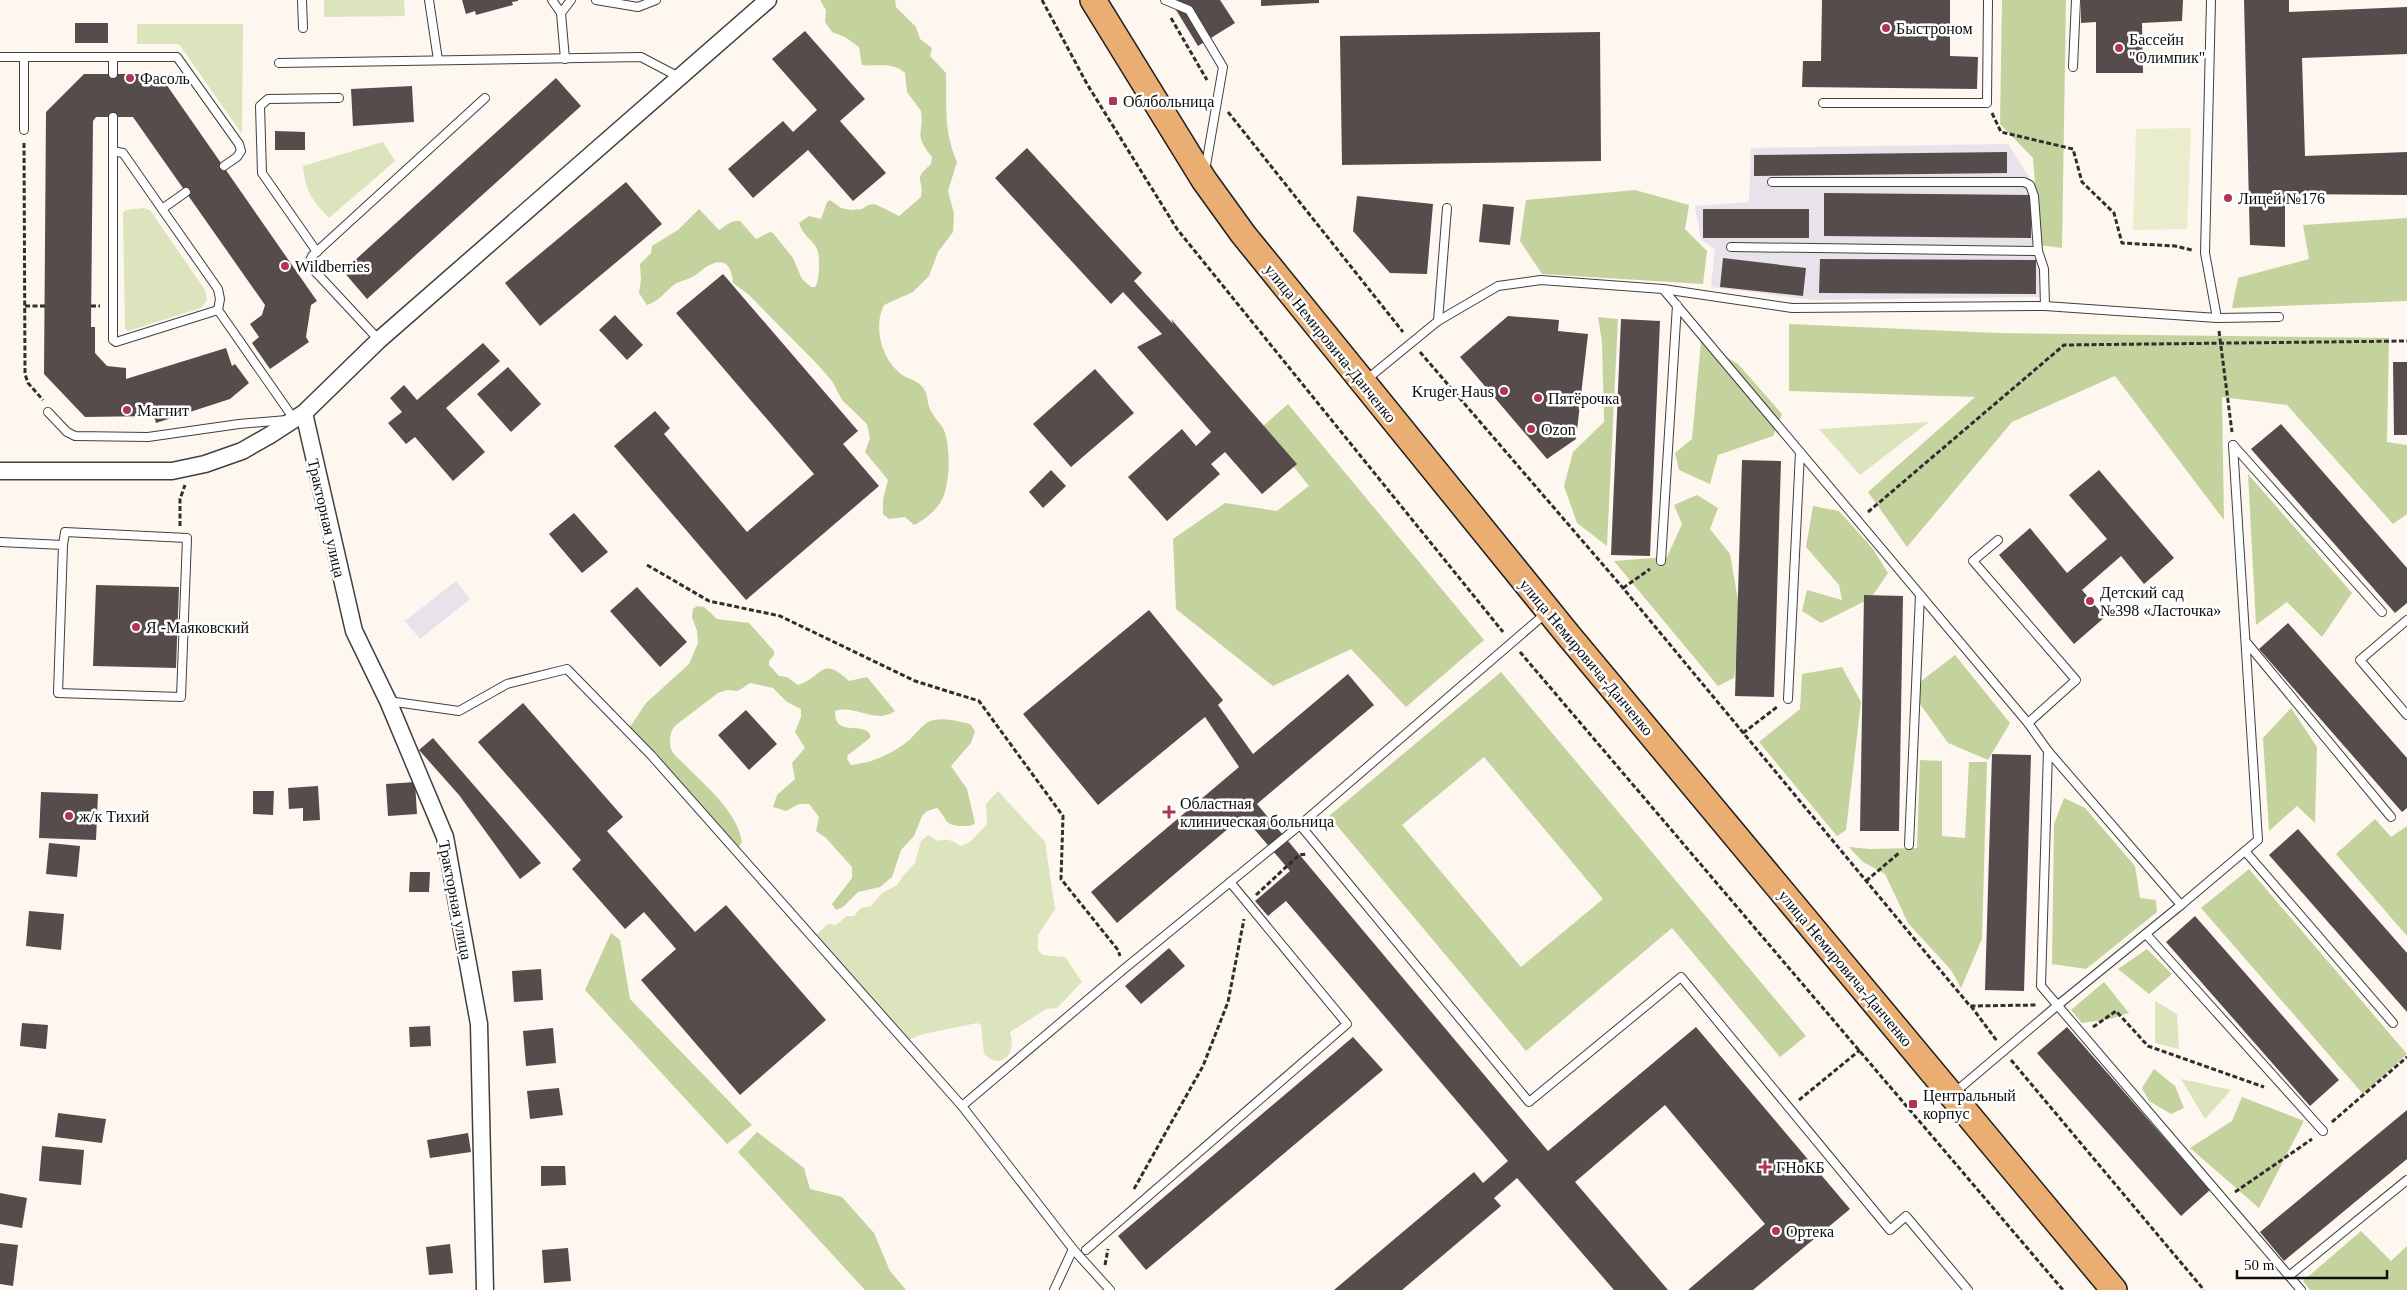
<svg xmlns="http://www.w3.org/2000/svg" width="2407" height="1290" font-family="'Times New Roman',serif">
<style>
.industrial{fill:#e8e2eb}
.green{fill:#dbe4bc}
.forest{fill:#c4d39d;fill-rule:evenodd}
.pitch{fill:#eaedcd}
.building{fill:#554c4b}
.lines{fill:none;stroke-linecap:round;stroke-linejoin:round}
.service-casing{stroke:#404040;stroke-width:10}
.minor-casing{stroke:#404040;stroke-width:19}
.primary-casing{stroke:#1e1e1e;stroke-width:28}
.path{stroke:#2f2f2f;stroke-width:3;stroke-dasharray:5 2.5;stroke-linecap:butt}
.service{stroke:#fff;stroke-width:8}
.minor{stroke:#fff;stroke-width:16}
.primary{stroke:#eaae72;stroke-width:25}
.poi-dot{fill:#af345a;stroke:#fff;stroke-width:2}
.labels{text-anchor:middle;stroke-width:5;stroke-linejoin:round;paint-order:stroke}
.poi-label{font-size:16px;fill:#0d0d0d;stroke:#fff;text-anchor:start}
.street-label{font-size:16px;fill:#0d0d0d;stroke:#fff}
</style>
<rect width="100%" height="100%" fill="#fdf7ef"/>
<g class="industrial">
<polygon points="2008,144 2039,193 2040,297 1813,300 1711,287 1715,249 1701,240 1695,206 1749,202 1751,148"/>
<polygon points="456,581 470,599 420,639 405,621"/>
</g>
<g class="green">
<polygon points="324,0 404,0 405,16 324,17"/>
<polygon points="137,24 243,24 242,134 179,44 137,44"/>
<path d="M383,142L395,161L329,218C312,200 305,191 303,166Z"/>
<polygon points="144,208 150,210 205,290 207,300 201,308 128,331 125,329 123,213 126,210"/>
<polygon points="1929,422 1860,475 1819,429"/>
<path d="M998,791L1045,842L1055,909L1038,935V950L1043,955L1065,957L1082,982L1057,1008L1046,1009L1010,1032C1017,1053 1002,1071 984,1054L981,1025L977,1023L923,1034L901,1043L811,940L828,924L836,925L847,916H854L861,908L871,906L881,894L897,885L903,876L915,863L921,841L928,835L938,841C948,838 953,841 961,846L971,841L987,824L986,804Z"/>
<polygon points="2155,1001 2177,1014 2179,1049 2155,1043"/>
<polygon points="2181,1079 2231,1090 2205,1119"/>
</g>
<g class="forest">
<path d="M820,0H895L896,7L916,27L920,39L932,48L930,56L946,73C947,107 943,130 957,162L948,191L954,213L953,232L938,252L929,276L913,292L884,305C873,326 881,359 901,374C909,380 920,380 925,391C928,396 927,403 930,409C933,416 939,422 943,428C951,444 951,488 940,503C934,512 923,521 914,525L905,517L889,519L883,514V499L888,480L865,452L870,438L867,424L842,400L832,381L818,365L749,295L733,283C731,254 713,260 697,274C691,279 682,280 675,284C665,291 660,301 647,305L639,293L641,279L640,264L651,253L652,246L678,230L699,209L719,230C726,226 732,219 740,221L756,239L770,232L773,233L793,258L802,279L811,287H815C820,282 820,255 817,249C812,239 803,236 799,223L809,216L821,219L827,202L830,200L841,208L851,210L862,209L868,205L875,204L899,216L921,197C924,176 912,181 931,164L932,157C913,133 924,136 921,111L907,92L905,73C892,61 878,67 862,65L859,47L845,37L832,32L825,22L826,10Z"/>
<polygon points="2002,0 2066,0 2062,248 2040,245 2033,158 2000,124"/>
<polygon points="1635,190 1689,205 1685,229 1707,251 1703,284 1542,274 1520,241 1526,200"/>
<polygon points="2407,218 2407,301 2232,308 2238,278 2309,259 2303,225"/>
<polygon points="1598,317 1618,319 1607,546 1577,523 1564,486 1573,452 1604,422 1602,342"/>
<polygon points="1789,324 1998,333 2389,338 2387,442 2407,445 2407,514 2393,524 2287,405 2222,397 2224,520 2115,376 2012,422 1907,547 1868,492 1975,397 1789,391"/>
<polygon points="1701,342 1738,364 1782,414 1773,436 1718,455 1710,484 1679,470 1675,453 1692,439"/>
<polygon points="1288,404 1484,640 1406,707 1351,649 1273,686 1176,609 1173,539 1225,503 1277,511 1309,486 1262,427"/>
<polygon points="2248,474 2352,593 2322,637 2287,602 2256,625"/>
<polygon points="1697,495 1718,508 1710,529 1730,554 1742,623 1734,678 1718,686 1614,561 1667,557 1682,524 1674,505"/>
<polygon points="1813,506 1839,511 1873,549 1888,573 1871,598 1821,623 1802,611 1807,590 1842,600 1839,585 1806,547"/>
<path d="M697,606L704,607L717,619L749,623L774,651V655L769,661V665L779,676L787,677L798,685C824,676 821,655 849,681L867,677L895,711C876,725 855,704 835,711C835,738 860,721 870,734V738L848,755L847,759L851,765C872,763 892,754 908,741C914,736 921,726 928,722C940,716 958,721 970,724L975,731L971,743L951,766L967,789L975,823C971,826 969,826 963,826C943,826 948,819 937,808L927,811L922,816L914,836L901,850L892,877L880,887L858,892L843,907L836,910L832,904L852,878V867L826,838L816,831L819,817L809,804H799L786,811L773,807L777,795L795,779L792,763L805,748L795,732L801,717V709L787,702L773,688L750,683L738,691L727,690L718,693L676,725C670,730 668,744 672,751C675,757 683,762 688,768C708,788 737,812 742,842L737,850L633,734L630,727L646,703L689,664L698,643L697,631L692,617L693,609Z"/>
<polygon points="1955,655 2010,723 1988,760 1948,743 1918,701 1920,682"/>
<polygon points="1842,667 1861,702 1846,830 1837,836 1759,742 1800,709 1802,674"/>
<path d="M1501,672L1806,1036L1780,1057L1672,928L1526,1051L1329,816ZM1484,757L1603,899L1521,967L1402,825Z"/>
<polygon points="2291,708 2317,747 2315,823 2297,806 2269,831 2263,738"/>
<polygon points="1920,760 1942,761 1942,836 1965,838 1969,762 1987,762 1982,939 1961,988 1951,970 1908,923 1885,874 1863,862 1849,847 1870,849 1917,848"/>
<polygon points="2064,798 2085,808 2135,866 2140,898 2156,900 2157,912 2086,969 2052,964 2054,824"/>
<polygon points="2375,819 2391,837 2407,826 2407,936 2336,854"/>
<polygon points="2249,869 2407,1054 2363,1094 2201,908"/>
<polygon points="611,933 620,940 630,999 752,1125 727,1144 585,990"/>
<polygon points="2147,949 2172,974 2149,994 2118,969"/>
<polygon points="2104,982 2129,1013 2110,1019 2082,1023 2071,1010"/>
<polygon points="2154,1069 2175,1086 2184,1108 2171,1114 2149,1101 2142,1088"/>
<polygon points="2242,1097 2304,1121 2259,1208 2190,1148 2232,1121"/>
<polygon points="757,1132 804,1168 810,1189 842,1197 874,1233 890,1271 906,1290 865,1290 738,1152"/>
<polygon points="2361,1231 2391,1261 2407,1246 2407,1290 2310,1290 2303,1281"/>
</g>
<polygon class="pitch" points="2191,128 2187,229 2133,230 2136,129"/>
<g class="building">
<polygon points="462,0 518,0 518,1 512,2 513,5 476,15 475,11 466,14"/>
<polygon points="1170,0 1220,0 1235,23 1198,46"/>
<polygon points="1261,0 1319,0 1319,3 1261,6"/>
<polygon points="1822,0 1950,0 1950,56 1978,57 1977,89 1802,87 1803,61 1821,61"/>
<polygon points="2081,0 2183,0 2182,21 2142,23 2143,73 2096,73 2096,22 2081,23"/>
<polygon points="2244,0 2289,0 2289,12 2407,7 2407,54 2302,58 2305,156 2407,152 2407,195 2285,194 2285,247 2250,245"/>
<rect x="75" y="23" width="33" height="20"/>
<polygon points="805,31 865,99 840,121 886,173 853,201 808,150 753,198 728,169 783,121 793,132 817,110 772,59"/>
<polygon points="1600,32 1601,161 1342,165 1340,36"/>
<polygon points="84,74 159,74 317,301 311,305 306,337 309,342 270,369 252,343 259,337 250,324 262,315 265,305 133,117 96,117 93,121 91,327 95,327 95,353 107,366 126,368 126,379 226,348 232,366 235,364 249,383 230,399 156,423 154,416 85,417 44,374 46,112"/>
<polygon points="556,78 581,106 367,299 343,271"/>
<polygon points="412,86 414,122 353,126 351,89"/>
<polygon points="275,131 305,132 305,150 275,150"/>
<polygon points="1027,148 1142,273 1134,281 1173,324 1171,319 1297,464 1262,494 1225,452 1211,464 1220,474 1167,521 1128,477 1182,429 1196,446 1211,432 1137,347 1162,334 1123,292 1111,304 995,178"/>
<polygon points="2007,152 2007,173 1754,176 1754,155"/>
<polygon points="626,182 662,224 540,326 505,283"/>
<polygon points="1824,193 2031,195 2031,238 1824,236"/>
<polygon points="1357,196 1433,204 1427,274 1390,273 1353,231"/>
<polygon points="1483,204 1514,207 1510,245 1479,242"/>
<rect x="1703" y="209" width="106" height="29"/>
<polygon points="1723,258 1806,268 1803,296 1720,287"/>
<polygon points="1820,259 2036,260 2036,294 1819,293"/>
<polygon points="723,274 858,431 843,444 879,486 746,600 614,446 655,411 670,428 664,434 747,532 814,474 676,313"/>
<polygon points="615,315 643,345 627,360 599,330"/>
<polygon points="1508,316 1559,320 1558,331 1588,334 1576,439 1547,459 1460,357"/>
<polygon points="1621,319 1660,321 1650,556 1611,555"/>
<polygon points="483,343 500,361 446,408 485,452 453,481 415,437 406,444 388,423 402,412 390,398 404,385 417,400"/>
<polygon points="2393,362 2407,362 2407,435 2394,435"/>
<polygon points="508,367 541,404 511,432 477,394"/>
<polygon points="1095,369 1134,413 1071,467 1033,424"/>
<polygon points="2281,424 2407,568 2407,603 2395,613 2251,449"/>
<polygon points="1742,460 1781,461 1774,697 1735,696"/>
<polygon points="1051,470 1066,486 1043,508 1029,492"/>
<polygon points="2099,470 2174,558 2144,584 2121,556 2082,590 2105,617 2074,644 1999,555 2030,528 2067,573 2107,539 2069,495"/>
<polygon points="574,513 608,552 582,573 549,534"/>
<polygon points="96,585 179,587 176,668 93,666"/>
<polygon points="637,587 687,642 660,667 610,611"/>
<polygon points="1864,595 1903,596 1899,831 1860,831"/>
<polygon points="1149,610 1223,700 1218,705 1253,754 1348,674 1374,705 1257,804 1548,1151 1696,1027 1850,1209 1753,1290 1688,1290 1765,1224 1665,1105 1575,1182 1668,1290 1614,1290 1517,1178 1494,1198 1501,1206 1402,1290 1334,1290 1474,1172 1483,1183 1508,1161 1286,901 1268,916 1255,901 1290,871 1243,816 1117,923 1091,892 1239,767 1205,717 1098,805 1023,714"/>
<polygon points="2288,623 2407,758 2407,808 2402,812 2259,649"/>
<polygon points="523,703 623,817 607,831 695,932 726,905 826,1020 740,1095 641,980 676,949 644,912 625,929 572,869 581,860 478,742"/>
<polygon points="746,710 777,744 749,770 718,735"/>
<polygon points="433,738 541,863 520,879 459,795 419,750"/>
<polygon points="1992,754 2031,755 2024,991 1985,990"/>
<polygon points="415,782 417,814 388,816 386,784"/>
<polygon points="318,786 320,820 303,821 303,808 289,809 288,788"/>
<polygon points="253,791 274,791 273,815 253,814"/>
<polygon points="41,792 98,794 96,840 39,838"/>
<polygon points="2298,829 2407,953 2407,1012 2269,855"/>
<polygon points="49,843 80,846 77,877 46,874"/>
<polygon points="410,872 430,872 429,892 409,892"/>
<polygon points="29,911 64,914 61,950 26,946"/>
<polygon points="2195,916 2339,1080 2310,1106 2166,942"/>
<polygon points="1169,948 1185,966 1141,1004 1125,986"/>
<polygon points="541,969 543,1000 514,1002 512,971"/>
<polygon points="22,1023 48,1025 46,1049 20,1046"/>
<polygon points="430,1026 431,1046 410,1047 409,1027"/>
<polygon points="2067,1027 2210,1190 2181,1216 2037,1053"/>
<polygon points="553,1028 556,1063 526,1066 523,1031"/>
<polygon points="1353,1037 1383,1070 1146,1270 1118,1236"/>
<polygon points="559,1088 563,1115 530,1119 527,1091"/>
<polygon points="2407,1110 2407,1159 2284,1261 2260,1232"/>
<polygon points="58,1113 106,1119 102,1143 55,1137"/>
<polygon points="468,1133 471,1152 430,1158 427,1140"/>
<polygon points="42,1146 84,1150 81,1185 39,1181"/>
<polygon points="541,1166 565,1166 566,1185 541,1186"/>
<polygon points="0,1193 27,1198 22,1228 0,1224"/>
<polygon points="0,1243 18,1245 13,1286 0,1284"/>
<polygon points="450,1244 453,1273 429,1275 426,1247"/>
<polygon points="568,1248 571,1281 544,1283 542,1250"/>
</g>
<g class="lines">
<defs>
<g id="service">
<polyline points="302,0 303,28"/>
<polyline points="429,0 438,60"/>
<polyline points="552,0 561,13"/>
<polyline points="596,0 638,7 656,0"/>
<polyline points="1165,0 1189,10 1223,67 1205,171"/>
<polyline points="2211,0 2205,253 2217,318"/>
<polyline points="0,57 177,57 239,144 241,151 237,157 224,166"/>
<polyline points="24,57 24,130"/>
<polyline points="113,57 113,74"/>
<polyline points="565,59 561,13 571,0"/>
<polyline points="279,63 641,57 679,77"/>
<polyline points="2073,67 2076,0"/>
<polyline points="1823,103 1987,103 1988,0"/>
<polyline points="113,117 113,151"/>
<polyline points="1772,182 2024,182 2030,185 2034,196 2038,251 2044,269 2045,306"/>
<polyline points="186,192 162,209 218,289 220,299 218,310 294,419"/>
<polyline points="162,209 123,153 113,151 113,340 116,342 218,310"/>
<polyline points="1731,247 2038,251"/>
<polyline points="317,252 262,173 260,106 268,99 339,98"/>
<polyline points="1663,289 1792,308 2045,306 2217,318 2279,317"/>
<polyline points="1438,321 1447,208"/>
<polyline points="379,340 311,267 310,261 312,256 485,98"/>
<polyline points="1366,380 1438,321 1498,286 1541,280 1663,289 2028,723 2048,751 2181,905 2058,1005 1954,1093"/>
<polyline points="48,412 67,432 75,436 148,437 239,424 287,420"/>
<polyline points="2233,445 2382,612"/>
<polyline points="1998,540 1973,561 2076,680 2028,723"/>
<polyline points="0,542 63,545 65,532 187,538 181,697 58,693 63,545"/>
<polyline points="1661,561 1677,305"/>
<polyline points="1545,614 1300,825 1529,1102 1681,977 1890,1230 1906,1216 1968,1290"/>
<polyline points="2407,620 2360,660 2407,715"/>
<polyline points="2247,643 2391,817"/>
<polyline points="1788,699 1800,452"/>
<polyline points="388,701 459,711 507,684 567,669 651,755 962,1106 1073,1249 1110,1290"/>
<polyline points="2048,751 2041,986 2301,1290"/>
<polyline points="1909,845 1920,595"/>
<polyline points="2245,851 2393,1023"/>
<polyline points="2181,905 2258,840 2233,445"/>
<polyline points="2146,934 2323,1131"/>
<polyline points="962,1106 1124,969 1300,825"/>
<polyline points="1086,1250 1347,1024 1230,882"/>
<polyline points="2289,1276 2407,1180"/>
<polyline points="1054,1290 1073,1249"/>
</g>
<g id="minor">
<polyline points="304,413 354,631 388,701 445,837 479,1024 485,1290"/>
<polyline points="0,471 172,471 205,464 242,451 270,435 304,413 379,340 768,0"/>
</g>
<polyline id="primary" points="1093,0 1204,180 1243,234 1569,636 2114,1290"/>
</defs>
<use href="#service" class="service-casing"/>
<use href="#minor" class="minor-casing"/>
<use href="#primary" class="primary-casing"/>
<g class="path">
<polyline points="1042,0 1087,84 1177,229 1503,632"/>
<polyline points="1171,18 1207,80"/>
<polyline points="1228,112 1403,332"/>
<polyline points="1992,113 2001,132 2073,149 2082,182 2114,213 2122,243 2175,246 2192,250"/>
<polyline points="24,143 25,374 28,383 43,400"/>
<polyline points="25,306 45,306"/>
<polyline points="91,306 100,306"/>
<polyline points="2219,331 2232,432"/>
<polyline points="1420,352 1623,588 1970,1006 2037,1005"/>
<polyline points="1868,512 2064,345 2407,341"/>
<polyline points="180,526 180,499 185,485"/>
<polyline points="647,565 709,601 780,616 915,681 979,701 1063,816 1061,879 1118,950 1120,956"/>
<polyline points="1623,588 1650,569"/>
<polyline points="1520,652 2063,1290"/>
<polyline points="1743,733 1777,707"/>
<polyline points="1866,881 1899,853"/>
<polyline points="1256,895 1299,855 1307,854"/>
<polyline points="1971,1006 1997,1041"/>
<polyline points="2093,1027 2116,1011 2148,1046 2264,1087"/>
<polyline points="2011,1060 2204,1290"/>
<polyline points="1799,1100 1860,1050"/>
<polyline points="2332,1122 2407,1057"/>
<polyline points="1134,1189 1203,1066 1228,1002 1244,919"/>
<polyline points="2235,1192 2312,1139"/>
<polyline points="1105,1265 1108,1249"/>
</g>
<use href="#service" class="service"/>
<use href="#minor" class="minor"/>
<use href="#primary" class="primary"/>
</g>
<g class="poi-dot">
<circle cx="1886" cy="28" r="5"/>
<circle cx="2119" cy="48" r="5"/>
<circle cx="130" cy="78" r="5"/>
<rect x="1108" y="96" width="10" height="10" rx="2.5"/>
<circle cx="2228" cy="198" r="5"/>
<circle cx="285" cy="266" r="5"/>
<circle cx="1504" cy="391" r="5"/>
<circle cx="1538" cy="398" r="5"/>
<circle cx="127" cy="410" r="5"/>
<circle cx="1531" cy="429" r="5"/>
<circle cx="2090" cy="601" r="5"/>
<circle cx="136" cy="627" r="5"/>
<path d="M1166.5 804.5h5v5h5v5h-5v5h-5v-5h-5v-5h5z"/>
<circle cx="69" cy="816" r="5"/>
<rect x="1908" y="1099" width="10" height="10" rx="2.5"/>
<path d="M1762.5 1159.5h5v5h5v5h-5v5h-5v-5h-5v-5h5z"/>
<circle cx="1776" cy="1231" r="5"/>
</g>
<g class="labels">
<g class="poi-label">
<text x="1896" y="34">Быстроном</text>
<text x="2129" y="45">Бассейн<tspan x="2129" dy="18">"Олимпик"</tspan></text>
<text x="140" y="84">Фасоль</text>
<text x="1123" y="107">Облбольница</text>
<text x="2238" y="204">Лицей №176</text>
<text x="295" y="272">Wildberries</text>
<text x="1494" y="397" text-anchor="end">Kruger Haus</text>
<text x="1548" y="404">Пятёрочка</text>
<text x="137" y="416">Магнит</text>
<text x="1541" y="435">Ozon</text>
<text x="2100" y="598">Детский сад<tspan x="2100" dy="18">№398 «Ласточка»</tspan></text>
<text x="146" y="633">Я -Маяковский</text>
<text x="1180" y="809">Областная<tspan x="1180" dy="18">клиническая больница</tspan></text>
<text x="79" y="822">ж/к Тихий</text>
<text x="1923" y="1101">Центральный<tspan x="1923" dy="18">корпус</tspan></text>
<text x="1776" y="1173">ГНоКБ</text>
<text x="1786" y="1237">Ортека</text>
</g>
<g class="street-label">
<text transform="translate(1331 343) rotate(51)" y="6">улица Немировича-Данченко</text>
<text transform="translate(327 518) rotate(77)" y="6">Тракторная улица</text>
<text transform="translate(1587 657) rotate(50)" y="6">улица Немировича-Данченко</text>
<text transform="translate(456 900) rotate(79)" y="6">Тракторная улица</text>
<text transform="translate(1846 968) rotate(50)" y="6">улица Немировича-Данченко</text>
</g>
</g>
<path d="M2237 1270v8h150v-8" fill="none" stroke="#0d0d0d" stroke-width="2.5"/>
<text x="2244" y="1270" font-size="15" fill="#0d0d0d" stroke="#ffffff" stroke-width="4" paint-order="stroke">50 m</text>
</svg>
